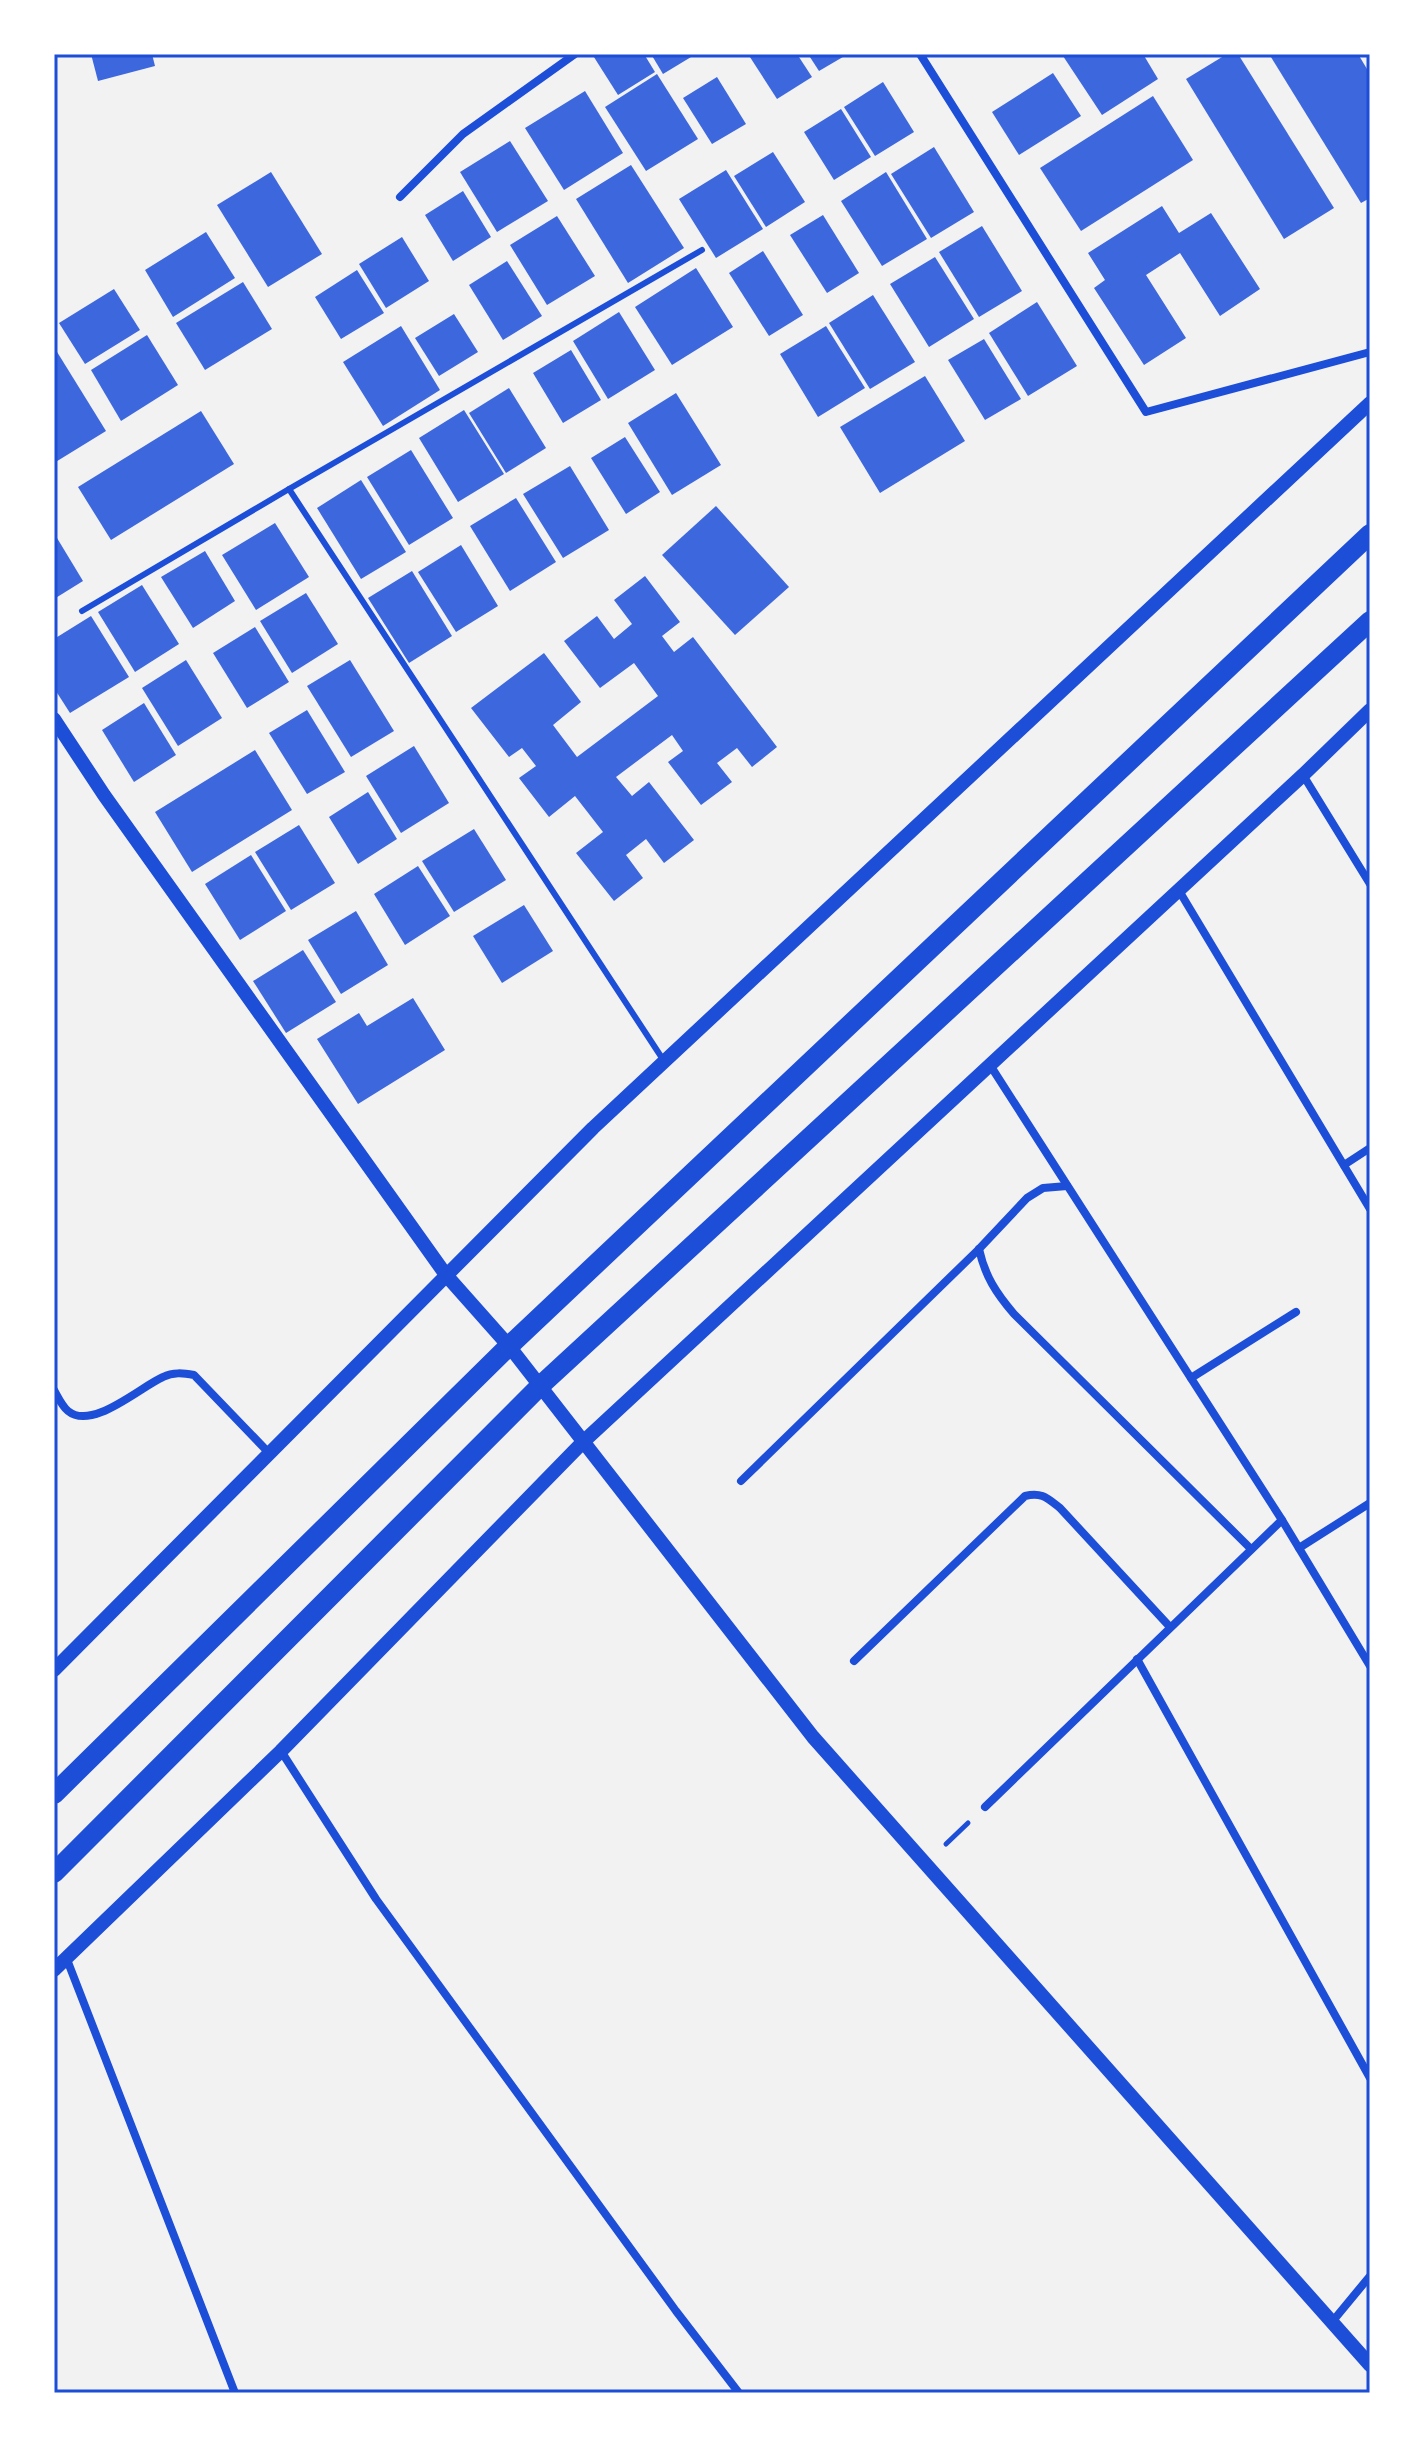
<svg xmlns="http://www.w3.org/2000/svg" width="1424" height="2447" font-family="'Titillium Web',sans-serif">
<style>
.building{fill:#3d67dc}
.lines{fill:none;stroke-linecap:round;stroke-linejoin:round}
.path{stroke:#1d4ed8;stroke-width:5}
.service{stroke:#1d4ed8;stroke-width:6}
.minor{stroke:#1d4ed8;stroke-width:8}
.tertiary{stroke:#1d4ed8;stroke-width:14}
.primary{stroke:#1d4ed8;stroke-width:20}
.neatline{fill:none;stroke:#1d4ed8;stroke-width:3}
</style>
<rect width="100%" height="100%" fill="#f2f2f2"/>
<g class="building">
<polygon points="91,54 152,54 155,66 98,81"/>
<polygon points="592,54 644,54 655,72 618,95"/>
<polygon points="651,54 696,54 663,74"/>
<polygon points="748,54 797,54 812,77 777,99"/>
<polygon points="808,54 848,54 819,71"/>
<polygon points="1066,54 1143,54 1158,79 1102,115 1063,56"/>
<polygon points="1227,54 1238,54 1334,208 1284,239 1186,79"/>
<polygon points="1269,54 1358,54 1370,74 1370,198 1361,203"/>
<polygon points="1053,73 1081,116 1019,155 992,112"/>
<polygon points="657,74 698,139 646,171 605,107"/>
<polygon points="717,77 746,124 712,144 683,98"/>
<polygon points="883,82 914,132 875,156 844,107"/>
<polygon points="585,91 623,153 564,190 525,128"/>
<polygon points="1153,96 1193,160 1081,231 1040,168"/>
<polygon points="841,109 871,157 834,180 804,132"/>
<polygon points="510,141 548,201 497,232 460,172"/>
<polygon points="934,147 974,212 931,238 891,174"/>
<polygon points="773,152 805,202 766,227 734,176"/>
<polygon points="631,165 684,248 628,283 576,199"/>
<polygon points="726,170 763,229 716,258 679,199"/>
<polygon points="271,172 322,254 268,287 217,205"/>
<polygon points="886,172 927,239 882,266 841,201"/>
<polygon points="463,191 491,237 453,261 425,215"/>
<polygon points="1162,206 1179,233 1211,213 1260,289 1220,316 1180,253 1146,275 1186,338 1144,365 1094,288 1105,280 1088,253"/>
<polygon points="823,215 859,273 827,293 790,235"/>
<polygon points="557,216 595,276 547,305 510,245"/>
<polygon points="982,226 1022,291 979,317 939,252"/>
<polygon points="206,232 235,278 173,317 145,270"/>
<polygon points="402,237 429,281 386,308 359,264"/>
<polygon points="763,251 803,315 769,336 729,273"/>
<polygon points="935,257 974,319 929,347 890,284"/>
<polygon points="507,261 542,316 503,340 469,285"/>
<polygon points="696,268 733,327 672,365 635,307"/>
<polygon points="357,270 384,313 341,339 315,297"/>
<polygon points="243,282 272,329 205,370 176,323"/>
<polygon points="114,289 140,330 85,364 59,323"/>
<polygon points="873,295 915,362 870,389 829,323"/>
<polygon points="1037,302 1077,366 1028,396 989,333"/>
<polygon points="619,312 655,370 608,399 573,341"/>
<polygon points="454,314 478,352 439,376 415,338"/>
<polygon points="401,326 440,390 383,426 343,362"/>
<polygon points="826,326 865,388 818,417 780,354"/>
<polygon points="147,335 178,385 121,421 91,370"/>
<polygon points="984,339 1021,399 985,420 948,360"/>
<polygon points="54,347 106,431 54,463"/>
<polygon points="571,350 601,400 563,423 533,373"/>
<polygon points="925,376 965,441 880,493 840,427"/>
<polygon points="509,388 546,448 506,473 469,413"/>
<polygon points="676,393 721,465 672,495 628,423"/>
<polygon points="464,410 504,474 458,502 419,438"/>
<polygon points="201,411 234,464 111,540 78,487"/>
<polygon points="625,437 660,492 626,514 591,458"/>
<polygon points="411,450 453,518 409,545 367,477"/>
<polygon points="570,466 609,530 563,558 523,494"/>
<polygon points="361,480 406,552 361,579 317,508"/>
<polygon points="516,498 556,562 510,591 470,526"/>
<polygon points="716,506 789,587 735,635 662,555"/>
<polygon points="275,523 309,577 256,610 222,555"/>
<polygon points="57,538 83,581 54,599 54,540"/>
<polygon points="461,545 498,606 456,632 418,572"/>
<polygon points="205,551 235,601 193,628 161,577"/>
<polygon points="412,571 452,636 409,663 368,598"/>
<polygon points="645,576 680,622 662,636 674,652 693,637 777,747 752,767 737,748 717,763 732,782 701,805 668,762 683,751 672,735 616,777 632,796 649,782 694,840 664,863 646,839 626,855 643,878 614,901 576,853 603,832 575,796 549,817 519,778 536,766 522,748 509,757 471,708 544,653 581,702 553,725 577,757 658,696 634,663 600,688 564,641 597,616 614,639 632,624 614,600"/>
<polygon points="142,585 179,644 135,672 98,612"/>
<polygon points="306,593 338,644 292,673 260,621"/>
<polygon points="91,616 129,677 70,713 54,688 54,639"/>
<polygon points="255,627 289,682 247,708 213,653"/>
<polygon points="186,660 222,718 178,746 142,688"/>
<polygon points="350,660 394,731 351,757 307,686"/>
<polygon points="144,703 176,755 134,782 102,730"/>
<polygon points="307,710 345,772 307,794 269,733"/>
<polygon points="414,746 449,803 401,833 366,776"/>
<polygon points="255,750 292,810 192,872 155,812"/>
<polygon points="368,792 397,839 358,864 329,817"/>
<polygon points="299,825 335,883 291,910 255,852"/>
<polygon points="474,829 506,880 454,912 422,861"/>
<polygon points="251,855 286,911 240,940 205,884"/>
<polygon points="418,866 450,916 405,945 374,894"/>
<polygon points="524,905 553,951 502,983 473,936"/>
<polygon points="356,911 388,965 341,994 308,940"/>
<polygon points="303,950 336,1002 286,1033 253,981"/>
<polygon points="413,998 445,1050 358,1104 317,1039 359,1013 367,1026"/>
</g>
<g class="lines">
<polyline class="path" points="946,1844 968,1823"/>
<g class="service">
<polyline points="289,489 664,1061"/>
<polyline points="82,611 289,489 702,250"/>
</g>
<g class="minor">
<polyline points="920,54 1146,412 1370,352"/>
<polyline points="400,197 463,134 575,54"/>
<polyline points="1303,775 1370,884"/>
<polyline points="1178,889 1370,1209"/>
<polyline points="990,1065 1282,1520 1370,1666"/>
<polyline points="1344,1165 1370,1148"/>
<path d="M979,1249C985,1276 996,1293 1014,1314L1251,1549"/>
<polyline points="1191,1378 1296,1312"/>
<path d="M54,1390C58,1397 62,1406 68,1411C92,1431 140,1387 163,1377C173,1372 183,1373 194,1375L270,1454"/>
<polyline points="741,1481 979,1249 1027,1198 1043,1188 1067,1186"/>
<polyline points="1299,1548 1370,1503"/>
<polyline points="1137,1659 1370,2078"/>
<path d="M854,1661L1025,1496C1042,1492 1047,1498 1060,1508L1170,1627"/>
<polyline points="281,1751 376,1899 676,2311 739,2393"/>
<polyline points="985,1807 1282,1520"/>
<polyline points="66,1957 235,2393"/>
<polyline points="1332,2322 1370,2276"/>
</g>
<g class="tertiary">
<polyline points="54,719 104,795 446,1275 509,1346 813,1737 1370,2365"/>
<polyline points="54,1670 593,1128 1370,403"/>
<polyline points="54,1970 281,1751 583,1442 1303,775 1370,710"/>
</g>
<g class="primary">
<polyline points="54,1794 509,1346 1370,534"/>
<polyline points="54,1873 540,1386 1370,621"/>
</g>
</g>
<rect width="1424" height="2447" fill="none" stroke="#ffffff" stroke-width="112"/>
<rect x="56" y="56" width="1312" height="2335" class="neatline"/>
</svg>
